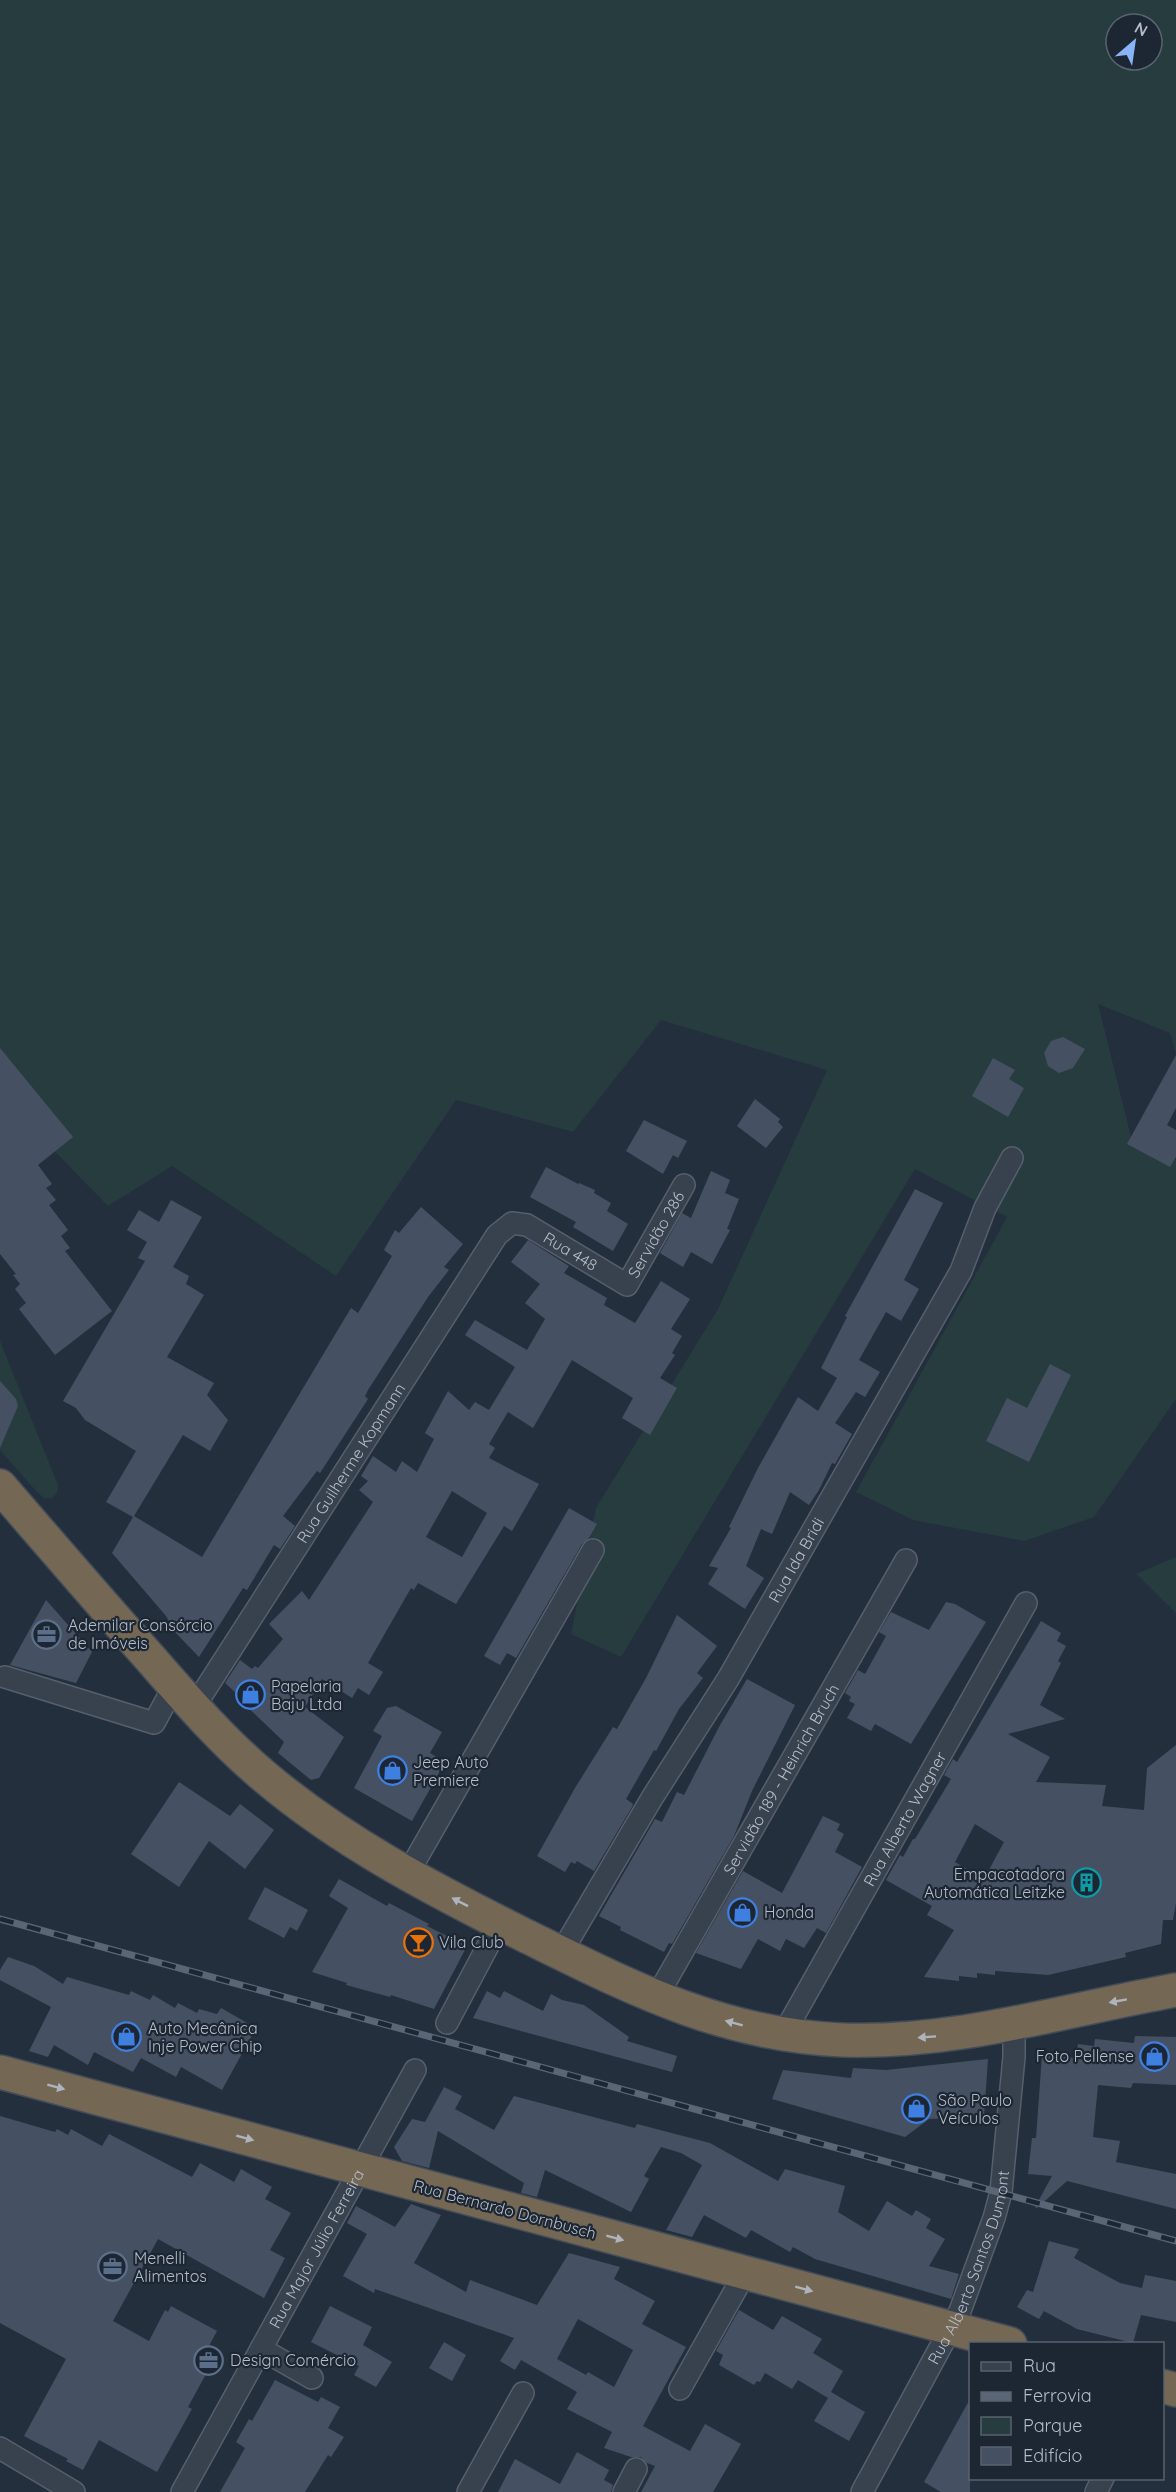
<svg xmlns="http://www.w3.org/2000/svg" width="1176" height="2492" font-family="Quicksand,sans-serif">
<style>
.green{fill:#263c3f;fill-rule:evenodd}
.building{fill:#455162;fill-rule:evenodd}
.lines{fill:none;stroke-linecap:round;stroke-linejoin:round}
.street-casing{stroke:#565f6c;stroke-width:24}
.highway-casing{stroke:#434c59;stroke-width:36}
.street{stroke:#38414e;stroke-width:21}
.highway{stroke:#746855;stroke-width:33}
.rail-casing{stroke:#5a6575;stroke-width:7}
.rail{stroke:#1d2633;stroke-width:4.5;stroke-dasharray:14;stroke-linecap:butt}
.oneway{fill:#aeb4bd}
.labels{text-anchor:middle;stroke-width:4.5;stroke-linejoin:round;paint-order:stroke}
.street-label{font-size:16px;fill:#b4bcc9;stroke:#1d2633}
.poi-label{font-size:16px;fill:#b4bcc9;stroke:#1d2633;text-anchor:start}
</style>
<rect width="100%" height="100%" fill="#242f3e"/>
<g class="green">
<path d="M0,0H1176V1054L1170,1033L1098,1004L1131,1137L1176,1160V1399L1094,1517L1024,1541L913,1520L856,1492L1007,1217L915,1169L621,1657L571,1634L596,1508L718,1309L827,1070L661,1020L573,1132L456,1100L336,1276L172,1166L108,1206L0,1095ZM1116,24H1152V60H1116Z"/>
<polygon points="0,1341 58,1485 57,1493 52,1498 44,1498 37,1492 0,1450"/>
<polygon points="1176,1557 1176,1613 1136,1574"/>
</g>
<g class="building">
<polygon points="1063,1037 1085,1049 1073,1068 1059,1073 1048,1066 1044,1053 1051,1041"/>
<polygon points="0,1048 73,1137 38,1165 52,1184 46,1188 56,1200 49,1205 68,1230 61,1236 70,1248 65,1251 112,1311 55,1355 19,1309 26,1303 15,1289 20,1284 13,1275 16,1274 0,1254"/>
<polygon points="1176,1055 1176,1108 1167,1125 1176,1130 1176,1157 1170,1167 1127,1144"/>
<polygon points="993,1058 1015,1070 1009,1079 1024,1088 1008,1117 972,1096"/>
<polygon points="755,1099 780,1119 778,1122 783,1127 766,1148 737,1126"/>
<polygon points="644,1120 687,1141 678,1158 673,1155 663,1174 626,1151"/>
<polygon points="546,1167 578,1184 579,1183 595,1190 594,1193 611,1203 607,1211 628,1224 613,1251 573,1227 576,1222 530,1197"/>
<polygon points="711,1171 730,1180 725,1193 739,1199 727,1229 730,1230 712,1264 691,1252 683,1267 660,1253 682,1213 691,1218"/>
<polygon points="915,1189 943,1203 904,1280 919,1289 901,1321 886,1312 859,1360 880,1372 865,1397 856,1392 835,1423 852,1434 835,1464 832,1463 819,1490 809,1505 790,1492 772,1534 761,1529 746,1566 764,1578 745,1609 708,1584 718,1568 709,1566 731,1528 729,1527 758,1468 798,1397 818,1411 837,1378 821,1368 847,1317 845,1316"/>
<polygon points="171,1200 202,1217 173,1267 189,1276 186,1284 204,1295 167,1357 214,1383 207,1395 228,1420 210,1451 183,1435 134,1516 202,1557 351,1308 358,1313 392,1256 384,1250 395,1230 399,1233 421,1207 463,1244 444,1267 449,1270 428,1297 368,1390 365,1396 368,1399 320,1473 317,1471 283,1516 295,1526 280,1549 274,1545 247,1590 243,1588 199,1657 175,1632 166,1616 112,1553 133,1517 106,1502 136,1451 85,1420 76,1408 63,1401 145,1261 138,1258 147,1242 127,1230 139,1210 159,1222"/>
<path d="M528,1240L569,1266L564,1273L607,1298L604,1305L635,1323L661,1281L690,1299L671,1329L682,1336L672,1353L675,1355L660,1378L677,1388L650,1435L622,1418L633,1398L572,1360L533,1428L508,1412L489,1444L495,1448L489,1458L539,1484L512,1531L504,1526L456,1604L418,1583L414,1590L411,1588L368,1663L383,1672L369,1695L358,1688L352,1698L322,1679L305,1707L344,1737L319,1778L311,1780L278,1753L284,1742L235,1695L236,1693L225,1683L240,1660L252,1669L255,1666L258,1668L283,1639L269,1624L302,1591L309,1600L373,1502L359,1490L368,1481L361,1476L373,1456L396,1472L402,1461L417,1472L434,1439L425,1433L448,1391L469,1410L475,1402L489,1410L515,1367L465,1335L475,1320L527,1350L545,1319L525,1303L540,1284L511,1262ZM452,1491L487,1513L462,1557L426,1537Z"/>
<polygon points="1050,1364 1071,1375 1029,1462 986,1441 1007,1398 1027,1408"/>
<polygon points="0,1381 16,1399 18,1406 0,1448"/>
<polygon points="569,1508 597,1524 589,1538 582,1544 516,1658 507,1653 500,1665 484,1656"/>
<polygon points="46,1600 92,1652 76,1683 10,1665"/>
<polygon points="946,1602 955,1604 986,1622 911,1744 875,1724 871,1731 847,1718 855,1704 849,1701 851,1697 845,1693 858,1670 865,1674 886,1636 879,1632 891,1612 929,1630"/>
<polygon points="677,1615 717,1646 697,1673 703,1678 679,1709 656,1751 654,1750 626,1799 633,1804 632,1807 594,1871 577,1861 575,1864 571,1862 565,1872 537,1856 575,1788 613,1727 617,1729 646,1678"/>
<path d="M1041,1621L1061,1633L1057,1641L1066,1646L1058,1661L1061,1663L1040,1705L1065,1719L1008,1734L1050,1757L1036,1782L1106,1785L1102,1806L1144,1810L1147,1768L1176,1745V1903L1173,1920H1163L1161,1944L1125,1953L1126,1957L1048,1975L995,1971V1975L977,1973V1978L959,1976V1981L924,1977L954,1930L927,1915L932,1906L886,1880L900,1855L903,1857L913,1839H915L951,1779L944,1775L953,1759L957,1762ZM975,1824L1004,1842L984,1879L955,1862Z"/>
<polygon points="747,1679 795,1705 752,1791 734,1836 672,1944 669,1943 664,1952 620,1930 621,1927 599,1916 655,1819 662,1822 677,1792 684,1795 719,1727"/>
<polygon points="396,1706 442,1732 430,1753 445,1762 412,1821 354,1788 382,1736 373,1731 387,1708"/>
<polygon points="179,1782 230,1816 240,1804 274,1830 245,1869 209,1841 179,1887 131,1854"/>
<polygon points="823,1816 840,1824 837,1830 844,1834 835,1852 862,1867 826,1933 817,1928 804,1948 786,1939 780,1951 758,1939 741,1969 696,1953 743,1871 782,1893"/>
<polygon points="339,1879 387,1906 389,1903 429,1924 427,1926 467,1946 434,2009 391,1995 390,1997 346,1985 347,1983 312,1972 348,1908 329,1896"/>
<polygon points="265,1887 308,1910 297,1931 290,1927 284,1938 248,1919"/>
<polygon points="8,1957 34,1966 63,1984 67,1977 129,1995 131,1991 150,2000 153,1995 175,2008 178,2003 197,2013 199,2009 217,2014 221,2008 256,2028 222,2090 181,2067 176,2077 141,2058 133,2072 94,2052 88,2065 54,2045 48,2057 29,2051 51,2007 0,1980 0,1970"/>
<polygon points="487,1991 500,1998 504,1991 543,2011 551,1994 562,2000 584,2005 629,2037 627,2041 677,2056 672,2072 473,2018"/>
<polygon points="1135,2036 1176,2037 1176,2085 1133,2083 1131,2088 1098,2085 1093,2137 1120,2141 1116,2162 1176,2174 1176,2209 1067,2181 1037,2208 1035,2207 1052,2176 1028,2174 1032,2138 1036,2138 1042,2055 1076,2058 1078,2044 1094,2046 1095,2039 1134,2043"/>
<polygon points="988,2059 984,2117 929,2119 905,2137 772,2099 783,2070 851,2078 853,2068 886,2070"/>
<polygon points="444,2087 462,2096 455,2109 494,2130 514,2096 635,2128 637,2124 710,2143 778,2181 785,2169 845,2186 838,2212 869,2231 887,2201 912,2216 916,2210 931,2219 926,2228 945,2239 929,2266 959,2274 951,2299 815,2259 793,2247 790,2252 751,2230 746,2238 704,2215 692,2237 666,2230 702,2165 681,2153 661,2147 644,2176 649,2179 631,2212 545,2170 537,2197 521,2193 524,2183 438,2131 429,2168 402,2161 394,2147 412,2119 425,2122"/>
<polygon points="0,2116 55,2132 57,2129 68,2135 71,2129 102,2146 109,2134 192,2177 200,2163 234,2182 241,2169 272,2187 265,2199 291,2213 270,2250 285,2258 264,2298 158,2239 113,2321 149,2341 165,2310 168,2312 171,2306 217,2331 197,2368 206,2374 188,2407 192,2409 157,2472 99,2440 83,2470 66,2461 68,2459 24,2436 66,2359 0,2323"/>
<path d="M411,2204L441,2215L414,2263L466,2292L470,2280L537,2305L569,2253L620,2267L614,2279L655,2301L642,2324L686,2347L643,2426L690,2451L705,2424L741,2444L713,2492H641L655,2466L647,2463L641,2457H631L604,2448L612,2432L567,2409L577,2392L521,2360L515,2370L500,2361L514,2338L375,2289L374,2293L343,2276L367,2234L347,2223L356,2206L395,2227ZM578,2319L633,2350L614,2387L588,2372L586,2375L557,2359Z"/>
<polygon points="1049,2241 1079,2249 1074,2258 1120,2283 1142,2288 1145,2275 1176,2281 1176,2322 1141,2315 1133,2343 1077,2329 1044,2311 1039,2319 1017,2307 1027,2290 1033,2292"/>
<polygon points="330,2306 372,2327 363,2345 392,2362 376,2387 354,2375 359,2366 311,2342"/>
<polygon points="739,2310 773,2330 782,2316 822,2339 813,2353 843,2371 831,2392 865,2412 849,2441 814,2421 828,2398 798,2380 792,2389 765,2373 760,2382 757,2381 754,2385 719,2365 723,2355 716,2351"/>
<polygon points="444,2342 466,2355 452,2381 429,2368"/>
<polygon points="275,2380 318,2402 321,2397 340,2407 328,2428 344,2437 331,2457 328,2455 305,2492 220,2492 245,2448 236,2442 249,2419 252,2421"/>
<polygon points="970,2399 970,2492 941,2492 924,2482"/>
<polygon points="577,2452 609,2470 604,2480 613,2485 611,2492 498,2492 515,2459 560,2484"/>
</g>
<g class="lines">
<defs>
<g id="street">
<polyline points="5,1677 154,1723 174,1686"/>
<path id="s1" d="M194,1707L497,1235L512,1223L527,1225L627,1285L684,1185"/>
<polyline points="408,1873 593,1550"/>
<path id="s2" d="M561,1953L652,1798L728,1679L961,1271L985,1208L1012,1158"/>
<path id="s3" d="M656,1998L906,1560"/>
<polyline points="447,2023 500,1923"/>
<path id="s4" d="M783,2035L1026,1603"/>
<polyline points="261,2349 312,2378"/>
<polyline points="680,2389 745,2273"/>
<polyline points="0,2448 74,2492"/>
<path id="s5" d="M182,2492L415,2070"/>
<polyline points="468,2492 523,2393"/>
<polyline points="624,2492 636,2469"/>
<path id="s6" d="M862,2492L960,2311L994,2218L1001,2192L1014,2057V2023"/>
<polyline points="1096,2492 1103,2478"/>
</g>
<g id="highway">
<path d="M0,1486C50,1544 99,1601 150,1658C186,1699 223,1742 265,1777C342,1842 434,1890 524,1935C630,1987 721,2035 842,2040C956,2044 1065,2010 1176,1990"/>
<polyline points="0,2072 1010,2344"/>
<polyline points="1162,2386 1176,2390"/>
</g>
</defs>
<use href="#street" class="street-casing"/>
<use href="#highway" class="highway-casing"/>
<use href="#street" class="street"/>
<use href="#highway" class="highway"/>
<defs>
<polyline id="rail" points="0,1919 1176,2241"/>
</defs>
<use href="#rail" class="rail-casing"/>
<use href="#rail" class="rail"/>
</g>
<defs><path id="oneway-solid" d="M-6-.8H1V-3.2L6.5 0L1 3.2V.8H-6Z" transform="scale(1.5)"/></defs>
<g class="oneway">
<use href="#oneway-solid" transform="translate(460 1902) rotate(-153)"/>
<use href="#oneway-solid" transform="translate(1118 2001) rotate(170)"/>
<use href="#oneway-solid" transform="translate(734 2023) rotate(-165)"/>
<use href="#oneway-solid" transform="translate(927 2037) rotate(176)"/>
<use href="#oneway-solid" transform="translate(56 2087) rotate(15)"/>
<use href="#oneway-solid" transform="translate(245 2138) rotate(15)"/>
<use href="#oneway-solid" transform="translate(615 2238) rotate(15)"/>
<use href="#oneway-solid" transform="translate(804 2289) rotate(15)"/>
</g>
<defs>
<symbol id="office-ring" viewBox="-11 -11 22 22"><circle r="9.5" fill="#1d2633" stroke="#5c6f8a" stroke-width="1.5"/><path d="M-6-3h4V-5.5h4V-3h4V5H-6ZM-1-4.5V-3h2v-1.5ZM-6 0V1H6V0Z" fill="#5c6f8a"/></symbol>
<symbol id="shop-ring" viewBox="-11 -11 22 22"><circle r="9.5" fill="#1d2633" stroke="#3f7fe0" stroke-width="1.5"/><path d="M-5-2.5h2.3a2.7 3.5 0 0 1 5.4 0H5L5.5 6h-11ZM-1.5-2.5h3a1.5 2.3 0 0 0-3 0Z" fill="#3f7fe0"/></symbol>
<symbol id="building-ring" viewBox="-11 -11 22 22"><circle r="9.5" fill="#1d2633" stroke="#0f9aa8" stroke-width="1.5"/><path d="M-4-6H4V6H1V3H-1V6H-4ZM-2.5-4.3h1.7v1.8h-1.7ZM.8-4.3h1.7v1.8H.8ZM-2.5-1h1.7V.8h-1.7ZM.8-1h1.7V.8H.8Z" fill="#0f9aa8"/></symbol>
<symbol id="bar-ring" viewBox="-11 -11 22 22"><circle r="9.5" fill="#1d2633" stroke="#e8710a" stroke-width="1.5"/><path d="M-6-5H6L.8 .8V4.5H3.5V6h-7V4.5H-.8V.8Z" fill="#e8710a"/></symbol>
</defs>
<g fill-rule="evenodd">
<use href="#office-ring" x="30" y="1618" width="33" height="33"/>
<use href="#shop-ring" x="234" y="1678" width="33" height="33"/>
<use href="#shop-ring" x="376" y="1754" width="33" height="33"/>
<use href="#building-ring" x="1070" y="1866" width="33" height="33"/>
<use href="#shop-ring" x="726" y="1896" width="33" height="33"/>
<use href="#bar-ring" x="402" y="1926" width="33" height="33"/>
<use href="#shop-ring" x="110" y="2020" width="33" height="33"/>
<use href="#shop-ring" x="1138" y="2040" width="33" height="33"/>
<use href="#shop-ring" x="900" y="2092" width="33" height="33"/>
<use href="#office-ring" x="96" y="2250" width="33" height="33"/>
<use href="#office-ring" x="192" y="2344" width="33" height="33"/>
</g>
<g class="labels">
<g class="street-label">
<text dy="6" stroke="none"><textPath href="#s1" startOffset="770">Servidão 286</textPath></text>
<text dy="6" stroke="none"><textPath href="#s1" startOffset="646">Rua 448</textPath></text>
<text dy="6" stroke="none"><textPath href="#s1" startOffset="290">Rua Guilherme Kopmann</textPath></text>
<text dy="6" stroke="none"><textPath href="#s2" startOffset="458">Rua Ida Bridi</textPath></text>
<text dy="6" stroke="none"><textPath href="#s3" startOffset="252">Servidão 189 - Heinrich Bruch</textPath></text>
<text dy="6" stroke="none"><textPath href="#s4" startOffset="248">Rua Alberto Wagner</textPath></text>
<text transform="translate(505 2209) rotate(15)" y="6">Rua Bernardo Dornbusch</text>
<text dy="6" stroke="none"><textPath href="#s5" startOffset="278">Rua Major Júlio Ferreira</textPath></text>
<text dy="6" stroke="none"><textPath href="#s6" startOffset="250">Rua Alberto Santos Dumont</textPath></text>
</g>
<g class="poi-label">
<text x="68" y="1631">Ademilar Consórcio<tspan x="68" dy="18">de Imóveis</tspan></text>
<text x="271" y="1692">Papelaria<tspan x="271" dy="18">Baju Ltda</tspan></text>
<text x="413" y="1768">Jeep Auto<tspan x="413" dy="18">Premiere</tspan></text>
<text x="1065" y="1880" text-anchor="end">Empacotadora<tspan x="1065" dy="18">Automática Leitzke</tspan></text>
<text x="764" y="1918">Honda</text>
<text x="439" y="1948">Vila Club</text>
<text x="148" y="2034">Auto Mecânica<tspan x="148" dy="18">Inje Power Chip</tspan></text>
<text x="1134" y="2062" text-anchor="end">Foto Pellense</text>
<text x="938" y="2106">São Paulo<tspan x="938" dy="18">Veículos</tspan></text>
<text x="134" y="2264">Menelli<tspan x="134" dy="18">Alimentos</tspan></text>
<text x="230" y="2366">Design Comércio</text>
</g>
</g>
<rect x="969" y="2342" width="195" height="138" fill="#1d2633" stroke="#59626f" stroke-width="1.5"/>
<rect x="981" y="2362" width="30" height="9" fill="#38414e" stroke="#59626f" stroke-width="1.5"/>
<text x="1023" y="2372" font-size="18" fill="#b4bcc9">Rua</text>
<rect x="981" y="2392" width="30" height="9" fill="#5a6575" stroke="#59626f" stroke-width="1.5"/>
<text x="1023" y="2402" font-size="18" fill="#b4bcc9">Ferrovia</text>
<rect x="981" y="2417" width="30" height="18" fill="#263c3f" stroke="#59626f" stroke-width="1.5"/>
<text x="1023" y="2432" font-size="18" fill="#b4bcc9">Parque</text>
<rect x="981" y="2447" width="30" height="18" fill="#455162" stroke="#59626f" stroke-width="1.5"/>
<text x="1023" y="2462" font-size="18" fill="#b4bcc9">Edifício</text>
<g transform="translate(1134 42) rotate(29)"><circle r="28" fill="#1d2633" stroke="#59626f" stroke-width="1.5"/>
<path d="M0-4.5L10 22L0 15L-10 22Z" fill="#8ab4f8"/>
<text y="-9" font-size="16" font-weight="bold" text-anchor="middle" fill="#b4bcc9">N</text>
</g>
</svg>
